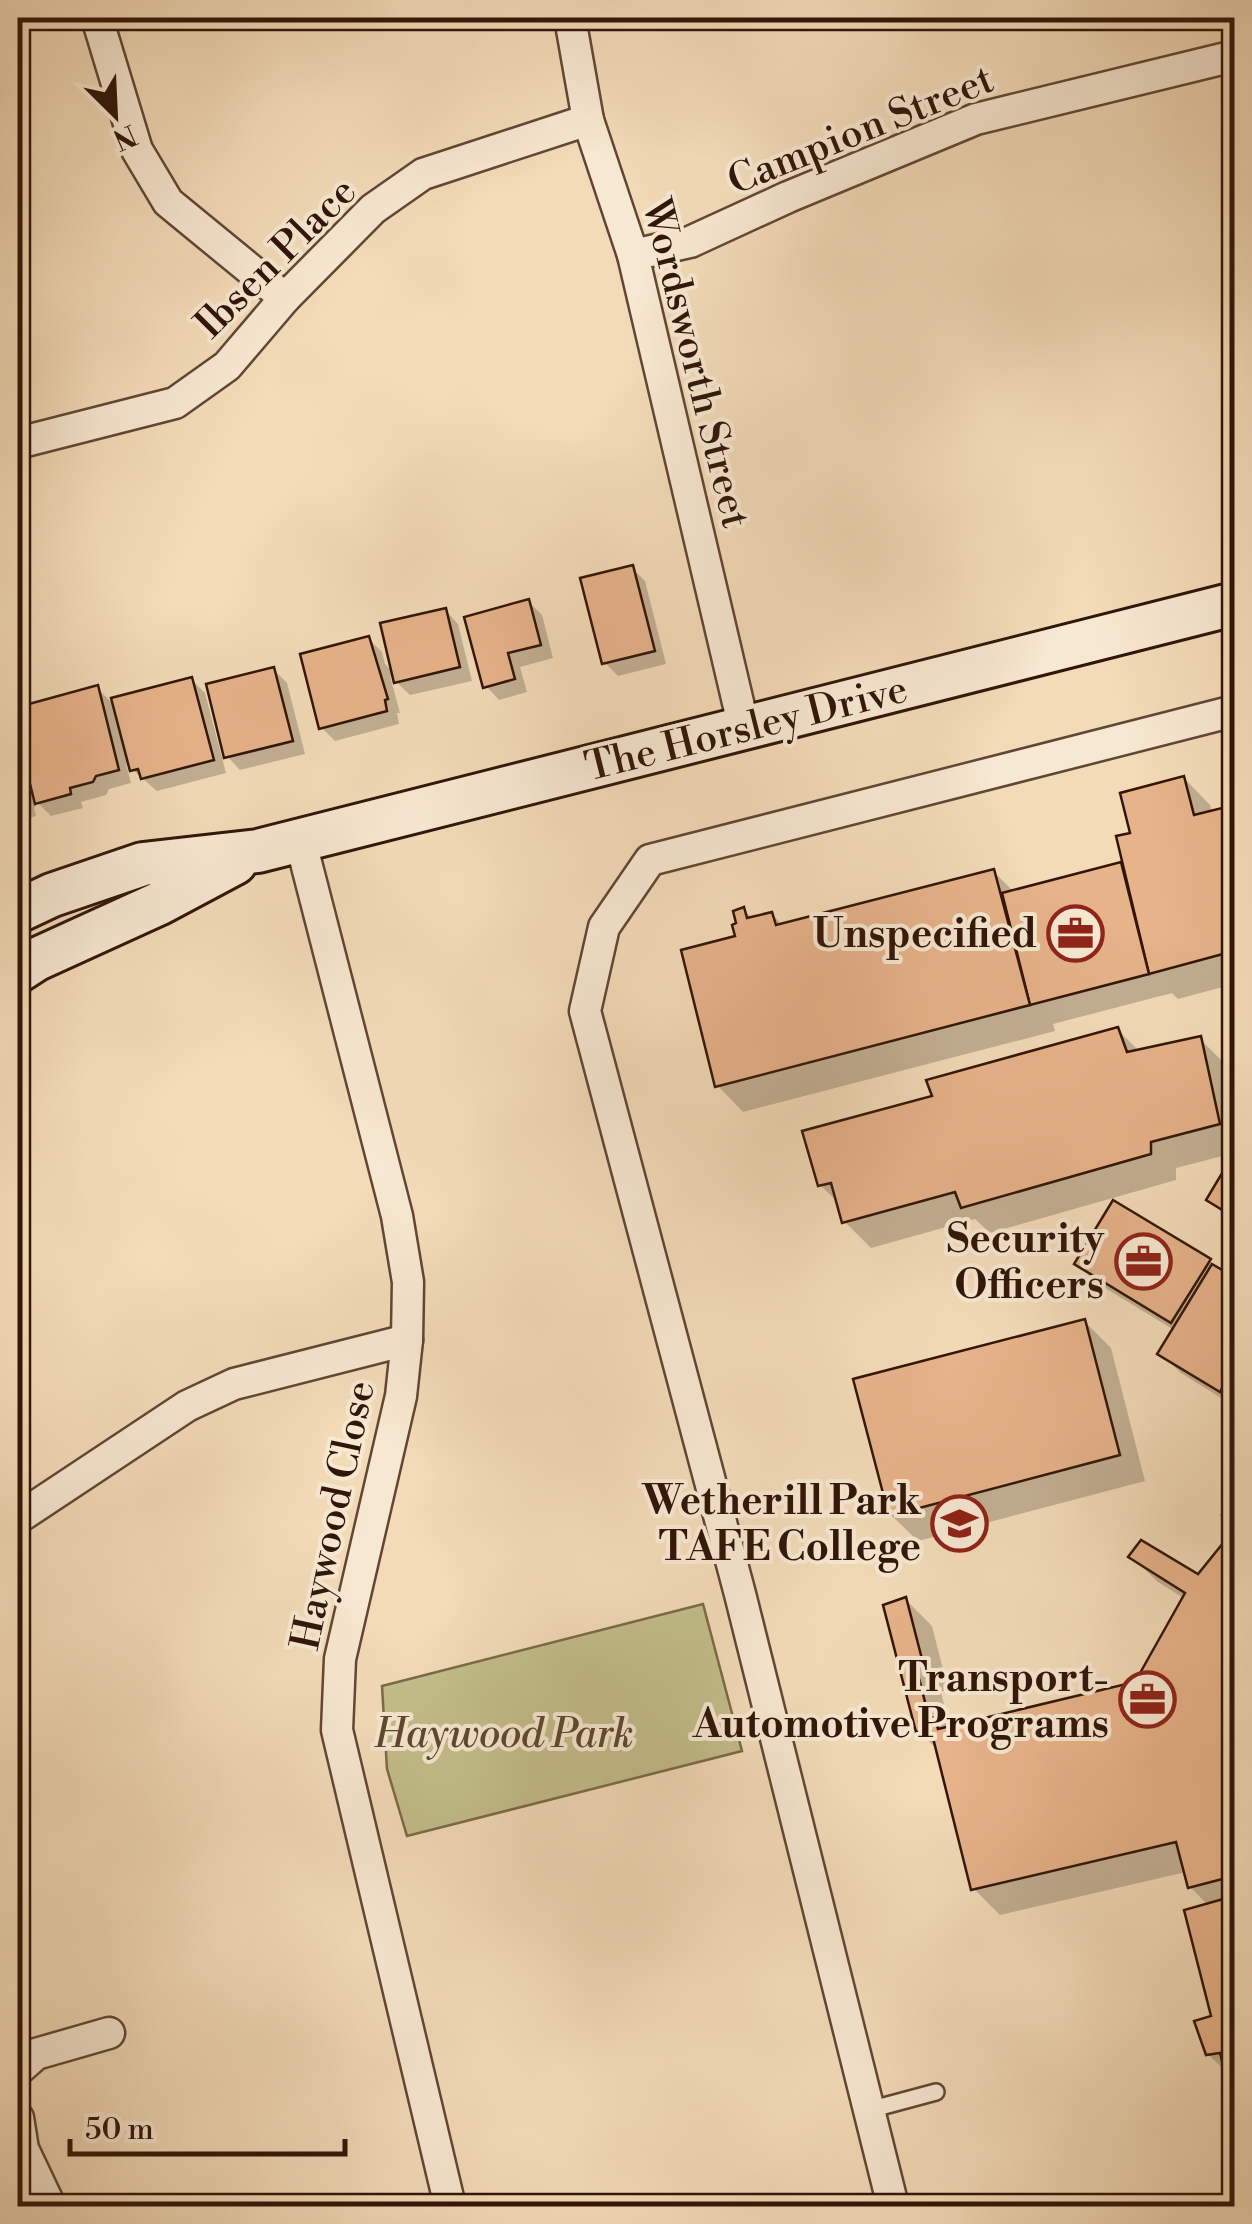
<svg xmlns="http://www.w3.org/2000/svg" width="1252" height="2224" font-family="'Libre Bodoni',serif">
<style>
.green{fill:#c2be8a;stroke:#7a6a49;stroke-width:2.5}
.shadow{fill:#0003}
.building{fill:#e7b38a;stroke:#311508;stroke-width:2.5}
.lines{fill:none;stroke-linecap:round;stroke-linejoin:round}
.service-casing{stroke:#624634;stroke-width:20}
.minor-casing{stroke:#624634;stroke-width:35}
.secondary-casing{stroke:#311508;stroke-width:48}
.service{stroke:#f7e8d1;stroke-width:15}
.minor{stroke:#f7e8d1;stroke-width:30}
.secondary{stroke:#f7e8d1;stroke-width:42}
.labels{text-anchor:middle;stroke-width:8;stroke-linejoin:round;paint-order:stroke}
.street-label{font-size:40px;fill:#311508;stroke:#f7e8d1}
.poi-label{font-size:40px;font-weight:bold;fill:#311508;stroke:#f7e8d1;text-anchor:end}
.park-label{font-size:40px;font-style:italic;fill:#5c482f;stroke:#f7e8d1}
</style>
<rect width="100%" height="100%" fill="#f3dbb8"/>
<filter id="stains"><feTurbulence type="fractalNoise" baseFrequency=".002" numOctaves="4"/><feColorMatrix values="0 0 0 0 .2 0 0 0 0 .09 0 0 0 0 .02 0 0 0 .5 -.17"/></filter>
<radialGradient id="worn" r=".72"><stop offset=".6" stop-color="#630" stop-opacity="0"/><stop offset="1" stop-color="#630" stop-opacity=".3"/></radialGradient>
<polygon class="green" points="703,1604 742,1751 407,1836 387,1769 382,1686"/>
<g class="shadow">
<polygon points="632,568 645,581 666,664 618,676 605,663"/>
<polygon points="529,602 542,615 553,658 520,667 527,692 499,700 486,686"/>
<polygon points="445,610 458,624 472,681 410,695 390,676 400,713 397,713 399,724 335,741 322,728 369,639 382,652 385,664 395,674"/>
<polygon points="273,669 287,683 305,754 240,770 227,756"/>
<polygon points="192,680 205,693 226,773 157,791 126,764 131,783 109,789 106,795 81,802 83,808 51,816 38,803 34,808 36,816 18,821 18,709 97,688 116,707"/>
<polygon points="1184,778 1210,805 1212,813 1234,807 1234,984 1178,999 1172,993 1053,1024 1055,1031 743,1112 717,1085 744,910 753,919 772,914 783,926 994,872 1014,892 1120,864 1127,871 1133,834"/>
<polygon points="1118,1030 1139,1051 1200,1039 1226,1065 1234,1103 1234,1153 1176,1168 1176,1180 990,1233 975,1219 871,1248 845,1222 840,1204 820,1185 935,1098"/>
<polygon points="1234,1158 1234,1225 1209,1200"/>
<polygon points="1209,1261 1220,1271 1234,1280 1234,1406 1181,1373 1160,1353 1174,1330 1097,1283 1077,1263"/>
<polygon points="1085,1322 1111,1348 1145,1481 918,1541 891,1515"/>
<polygon points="1228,1540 1234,1544 1234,2100 1227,2073 1208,2054 1214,2018 1209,1906 1190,1887 1186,1872 1000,1915 974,1889 939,1751 918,1731 906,1600 932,1626 948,1689 941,1692 950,1729 1137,1684 1185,1599 1158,1582 1131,1556 1198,1577"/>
</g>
<g class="building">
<polygon points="633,565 655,651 602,664 580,578"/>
<polygon points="529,599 541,645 508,653 515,679 483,688 464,617"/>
<polygon points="446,608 460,667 394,683 380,623"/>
<polygon points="369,636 388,699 385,700 387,711 319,729 300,654"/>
<polygon points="274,667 293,741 224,758 206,684"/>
<polygon points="192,677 214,760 141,779 138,769 130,771 111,698"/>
<polygon points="98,685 119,770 96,776 93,782 70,788 71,794 35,804 18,736 18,707"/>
<polygon points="18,763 25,789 22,794 24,803 18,805"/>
<polygon points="1184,776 1194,815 1234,805 1234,951 1149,974 1116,836 1130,833 1120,793"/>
<polygon points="1121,862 1149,974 1030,1005 1002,893"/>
<polygon points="994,869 1030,1005 715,1087 681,950 735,936 732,925 736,923 733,911 744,907 747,918 772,912 776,925"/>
<polygon points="1118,1027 1127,1052 1201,1036 1220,1124 1151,1142 1151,1154 961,1208 955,1192 842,1223 831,1183 818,1186 802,1131 932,1096 926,1080"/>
<polygon points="1234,1153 1234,1217 1206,1200"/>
<polygon points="1113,1200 1211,1259 1171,1323 1074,1264"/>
<polygon points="1212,1264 1234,1277 1234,1368 1220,1392 1157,1354"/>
<polygon points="1085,1319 1120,1455 889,1516 853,1379"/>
<polygon points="1234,1495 1234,1522 1222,1515"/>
<polygon points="1228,1537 1234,1541 1234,1876 1188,1888 1176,1842 971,1890 931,1730 916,1732 883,1605 906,1597 923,1663 916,1666 929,1718 935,1717 938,1729 1135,1682 1185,1593 1128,1557 1141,1540 1198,1574"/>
<polygon points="1234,1896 1234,2110 1220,2053 1206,2055 1194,2021 1211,2016 1184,1910"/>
</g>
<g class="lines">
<defs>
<polyline id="service" points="869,2110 936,2092"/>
<g id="minor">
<polyline points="97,18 137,150 168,202 285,298"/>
<polyline points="570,18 588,120 633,255 744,728"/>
<polyline points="633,255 690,242 788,197 976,119 1234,56"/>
<polyline points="18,443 175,403 227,366 285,298 373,209 423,174 588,120"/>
<polyline points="300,839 397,1216 408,1282 407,1340 401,1396 340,1659 337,1730 450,2206"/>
<polyline points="18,1518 187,1406 234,1384 407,1340"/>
<polyline points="18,2070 36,2054 109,2033"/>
<polyline points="18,2118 23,2149 50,2206"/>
<polyline points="893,2206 740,1594 585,1011 604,927 650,860 1234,711"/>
</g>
<g id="secondary">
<polyline points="18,911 52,895 143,864 258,851 1234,604"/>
<polyline points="18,971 35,960 158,904 235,863"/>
</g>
</defs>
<use href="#service" class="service-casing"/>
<use href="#minor" class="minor-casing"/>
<use href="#secondary" class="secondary-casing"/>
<use href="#service" class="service"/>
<use href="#minor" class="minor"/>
<use href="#secondary" class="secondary"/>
</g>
<defs>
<symbol id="office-ring" viewBox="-11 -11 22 22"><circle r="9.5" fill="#f7e8d1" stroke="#8f2418" stroke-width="1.5"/><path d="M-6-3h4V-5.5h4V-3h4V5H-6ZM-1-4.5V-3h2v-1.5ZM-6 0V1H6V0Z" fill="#8f2418"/></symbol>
<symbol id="university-ring" viewBox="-11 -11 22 22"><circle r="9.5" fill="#f7e8d1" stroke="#8f2418" stroke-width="1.5"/><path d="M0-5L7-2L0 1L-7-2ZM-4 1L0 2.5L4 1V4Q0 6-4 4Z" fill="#8f2418"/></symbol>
</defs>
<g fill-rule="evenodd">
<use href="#office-ring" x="1044" y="902" width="63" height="63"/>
<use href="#office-ring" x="1112" y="1230" width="63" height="63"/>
<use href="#university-ring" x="928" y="1492" width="63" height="63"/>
<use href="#office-ring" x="1116" y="1668" width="63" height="63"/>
</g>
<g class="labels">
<g class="street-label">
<text transform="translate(860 129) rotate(-22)" y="14">Campion Street</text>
<text transform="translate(275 257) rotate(-45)" y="14">Ibsen Place</text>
<text transform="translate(697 363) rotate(76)" y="14">Wordsworth Street</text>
<text transform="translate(746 727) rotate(-14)" y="14">The Horsley Drive</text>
<text transform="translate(332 1515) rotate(-78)" y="14">Haywood Close</text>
</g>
<g class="poi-label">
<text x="1037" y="947">Unspecified</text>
<text x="1104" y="1252">Security<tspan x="1104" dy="46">Officers</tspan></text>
<text x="921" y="1514">Wetherill Park<tspan x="921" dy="46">TAFE College</tspan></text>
<text x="1109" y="1691">Transport-<tspan x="1109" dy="46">Automotive Programs</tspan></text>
</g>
<g class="park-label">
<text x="504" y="1747">Haywood Park</text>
</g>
</g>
<rect width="1252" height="2224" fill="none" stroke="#f3dbb8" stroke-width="60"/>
<rect x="20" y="20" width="1212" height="2184" fill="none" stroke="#311508" stroke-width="5"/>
<rect x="30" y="30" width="1192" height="2164" fill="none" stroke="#311508" stroke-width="2.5"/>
<g transform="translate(115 115) rotate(156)" stroke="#f7e8d1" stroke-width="8" paint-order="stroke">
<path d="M0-8L18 38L0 25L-18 38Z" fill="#311508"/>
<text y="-15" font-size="28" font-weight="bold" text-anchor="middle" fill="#311508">N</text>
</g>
<path d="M70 2139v15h275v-15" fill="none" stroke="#311508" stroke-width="5"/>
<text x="85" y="2139" font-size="30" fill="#311508" stroke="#f7e8d1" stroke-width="8" paint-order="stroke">50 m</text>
<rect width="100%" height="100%" filter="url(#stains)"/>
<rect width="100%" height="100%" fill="url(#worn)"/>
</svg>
